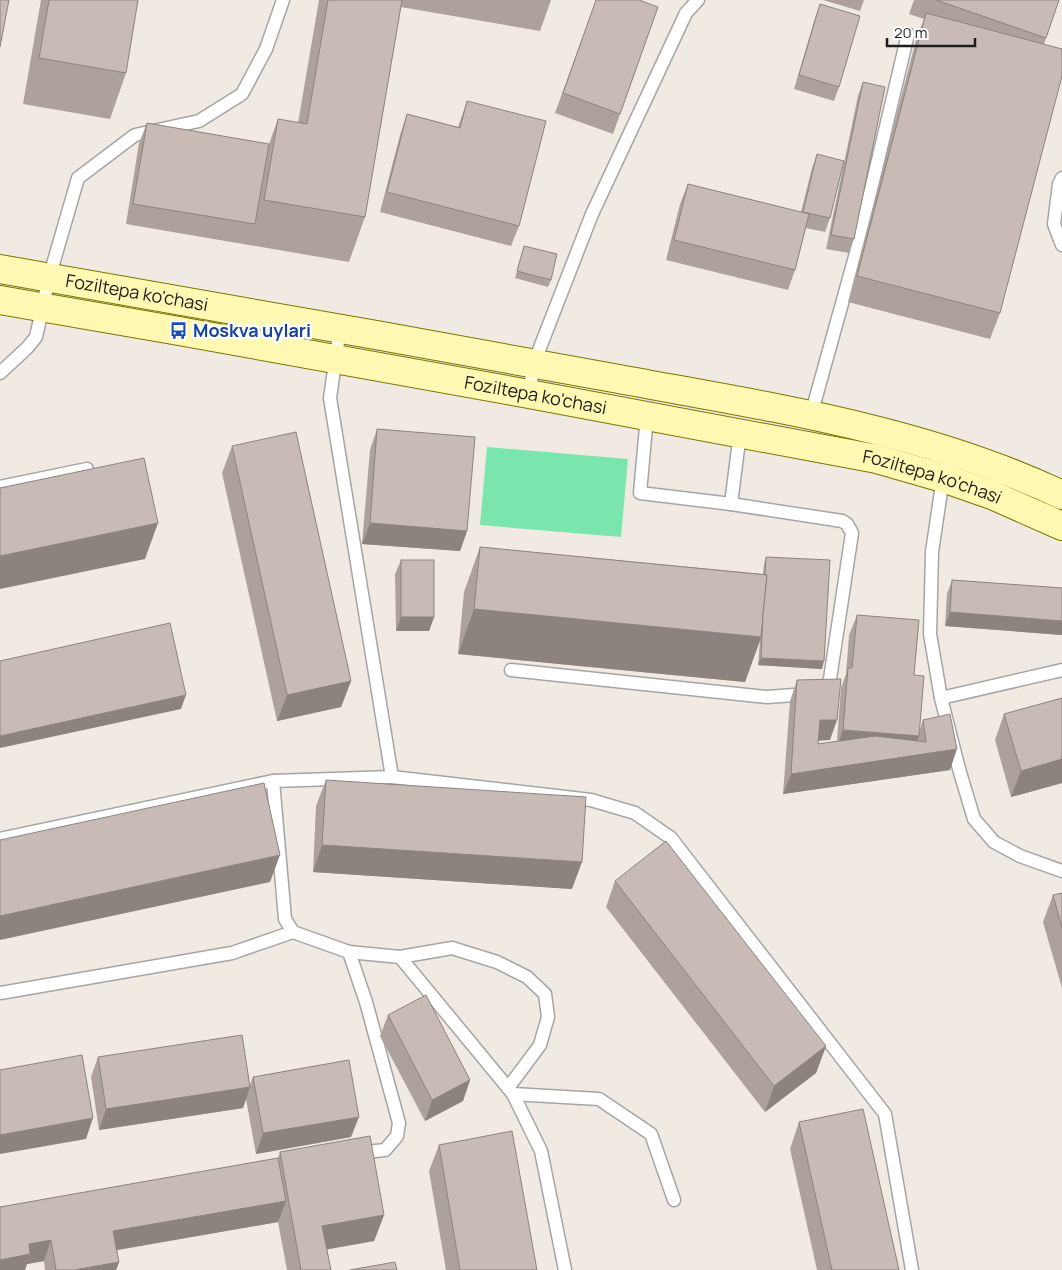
<svg xmlns="http://www.w3.org/2000/svg" width="1062" height="1270" font-family="Manrope,sans-serif">
<style>
.pitch{fill:#7ae5ad}
.lines{fill:none;stroke-linecap:round;stroke-linejoin:round}
.service-casing{stroke:#a5a5a5;stroke-width:15}
.secondary-casing{stroke:#797600;stroke-width:30}
.service{stroke:#fff;stroke-width:12}
.secondary{stroke:#fef8b2;stroke-width:28}
.wall{fill:#aca19d}
.shaded-wall{fill:#8c837f}
.building{fill:#c8bbb6;stroke:#8c837f}
.labels{text-anchor:middle;stroke-width:5;stroke-linejoin:round;paint-order:stroke}
.street-label{font-size:18px;fill:#1e1e1e;stroke:#fff}
.transit-label{font-size:18px;font-weight:bold;fill:#164399;stroke:#fff;text-anchor:start}
</style>
<rect width="100%" height="100%" fill="#f0eae3"/>
<polygon class="pitch" points="487,447 628,459 621,537 480,525"/>
<g class="lines">
<defs>
<g id="service">
<polyline points="1062,178 1059,184 1054,224 1062,245"/>
<polyline points="340,328 330,398 392,777 591,800 635,813 671,838 885,1114 912,1270"/>
<polyline points="0,373 27,348 36,337 49,278 78,178 135,135 199,121 242,94 266,49 283,0"/>
<polyline points="529,394 534,363 592,214 686,13 698,0"/>
<polyline points="811,415 856,253 908,34"/>
<polyline points="647,416 640,493 731,504"/>
<polyline points="943,478 932,552 930,634 941,698 959,769 974,819 994,842 1020,856 1062,871"/>
<polyline points="0,487 87,469"/>
<polyline points="511,670 767,697 820,693 826,689 830,679 852,533 847,524 842,521 731,504 740,433"/>
<polyline points="941,698 1062,670"/>
<polyline points="273,781 285,919 293,932 349,952 400,957 513,1094 541,1151 565,1270"/>
<polyline points="0,839 273,781 392,777"/>
<polyline points="349,952 366,1002 399,1123 397,1136 385,1150 356,1153"/>
<polyline points="400,957 452,948 497,962 527,977 545,994 548,1017 540,1045 508,1088"/>
<polyline points="0,993 232,953 293,932"/>
<polyline points="513,1094 599,1099 651,1134 674,1200"/>
</g>
<g id="secondary">
<path id="s1" d="M0,269C206,305 413,341 619,379C769,407 923,429 1062,495"/>
<path id="s2" d="M0,300L179,331L529,394L877,459L943,478L992,495L1062,526"/>
</g>
</defs>
<use href="#service" class="service-casing"/>
<use href="#secondary" class="secondary-casing"/>
<use href="#service" class="service"/>
<use href="#secondary" class="secondary"/>
</g>
<g class="wall">
<polygon points="41,0 138,0 126,73 110,119 23,104"/>
<polygon points="319,0 551,0 540,31 401,7 365,217 349,262 126,224 139,143 147,123 269,144 278,119 298,123"/>
<polygon points="596,0 658,7 613,134 555,113"/>
<polygon points="823,0 864,0 860,11"/>
<polygon points="914,0 1059,0 1044,44 1000,313 990,339 848,302 916,40 924,19 909,14"/>
<polygon points="820,4 839,87 834,101 794,89 815,18"/>
<polygon points="863,82 854,239 849,253 826,249 858,96"/>
<polygon points="467,101 519,226 511,246 380,212 400,135 407,114 458,127"/>
<polygon points="817,154 830,218 825,232 806,228 795,270 788,290 666,260 680,204 688,184 801,212 812,168"/>
<polygon points="524,246 551,280 548,287 515,278"/>
<polygon points="377,429 467,531 460,551 362,544 370,450"/>
<polygon points="232,446 351,681 341,707 277,721 222,473"/>
<polygon points="480,547 763,574 764,564 766,557 822,669 758,665 760,641 745,682 458,654 464,592"/>
<polygon points="401,560 434,617 429,631 396,631 395,574"/>
<polygon points="952,580 1062,588 1062,635 945,626 947,594"/>
<polygon points="857,615 920,729 923,720 950,770 783,794 790,701 797,680 830,740 819,740 818,744 837,741 841,688 846,674 849,635"/>
<polygon points="1062,698 1062,783 1011,797 995,740 1004,714"/>
<polygon points="326,780 572,889 313,872 316,806"/>
<polygon points="615,881 826,1046 816,1073 765,1112 606,907"/>
<polygon points="1062,893 1062,988 1043,922 1053,895"/>
<polygon points="388,1015 470,1080 463,1101 425,1121 380,1036"/>
<polygon points="98,1057 250,1085 253,1077 351,1137 256,1154 246,1099 243,1108 99,1130 91,1077"/>
<polygon points="799,1122 899,1270 817,1270 790,1149"/>
<polygon points="439,1145 537,1270 446,1270 429,1171"/>
<polygon points="280,1152 384,1215 374,1241 327,1249 331,1270 287,1270 278,1222 116,1250 119,1262 116,1270 45,1270 44,1261 27,1264 0,1207 278,1158"/>
</g>
<g class="shaded-wall">
<polygon points="158,523 145,559 0,589 0,556"/>
<polygon points="370,523 467,531 460,551 362,544"/>
<polygon points="474,609 761,637 745,682 458,654"/>
<polygon points="950,612 1062,621 1062,635 945,626"/>
<polygon points="401,617 434,617 429,631 396,631"/>
<polygon points="761,658 824,661 822,669 758,665"/>
<polygon points="351,681 341,707 277,721 287,695"/>
<polygon points="186,695 181,709 0,748 0,736"/>
<polygon points="820,720 837,720 830,740 813,741"/>
<polygon points="843,730 919,736 912,756 957,749 950,770 783,794 791,774 836,750"/>
<polygon points="1062,759 1062,783 1011,797 1021,771"/>
<polygon points="322,845 582,862 572,889 313,872"/>
<polygon points="280,855 270,882 0,940 0,916"/>
<polygon points="826,1046 816,1073 765,1112 774,1086"/>
<polygon points="470,1080 463,1101 425,1121 432,1100"/>
<polygon points="250,1087 243,1108 99,1130 106,1109"/>
<polygon points="359,1117 351,1137 256,1154 263,1133"/>
<polygon points="93,1118 86,1139 0,1154 0,1135"/>
<polygon points="286,1201 278,1222 106,1252 113,1231"/>
<polygon points="384,1215 374,1241 313,1252 322,1226"/>
<polygon points="51,1240 44,1261 27,1264 25,1270 0,1270 0,1260 29,1244"/>
<polygon points="119,1262 116,1270 74,1270"/>
</g>
<g class="building">
<polygon points="0,0 9,0 0,47"/>
<polygon points="49,0 138,0 126,73 39,58"/>
<polygon points="328,0 402,0 365,217 264,200 278,119 307,124"/>
<polygon points="596,0 639,0 658,7 620,114 563,93"/>
<polygon points="936,0 1059,0 1046,38"/>
<polygon points="820,4 860,16 839,87 799,75"/>
<polygon points="926,13 1062,49 1062,76 1000,313 857,276"/>
<polygon points="863,82 885,87 854,239 831,235"/>
<polygon points="467,101 546,121 519,226 387,192 407,114 460,128"/>
<polygon points="147,123 269,144 255,224 133,204"/>
<polygon points="817,154 844,161 830,218 803,212"/>
<polygon points="688,184 809,214 795,270 674,240"/>
<polygon points="524,246 557,254 551,280 517,271"/>
<polygon points="377,429 475,437 467,531 370,523"/>
<polygon points="296,432 351,681 287,695 232,446"/>
<polygon points="144,458 158,523 0,556 0,488"/>
<polygon points="480,547 767,575 761,637 474,609"/>
<polygon points="766,557 830,560 824,661 761,658 763,614 767,575 765,575"/>
<rect x="401" y="560" width="33" height="57"/>
<polygon points="952,580 1062,588 1062,621 950,612"/>
<polygon points="857,615 919,620 914,675 924,676 919,736 843,730 848,668 852,668"/>
<polygon points="170,623 186,695 0,736 0,661"/>
<polygon points="841,679 837,720 820,720 818,744 875,736 926,742 923,720 950,714 957,749 791,774 797,680"/>
<polygon points="1062,698 1062,759 1021,771 1004,714"/>
<polygon points="326,780 586,797 582,862 322,845"/>
<polygon points="264,783 280,855 0,916 0,840"/>
<polygon points="666,841 826,1046 774,1086 615,881"/>
<polygon points="1062,893 1062,928 1053,895"/>
<polygon points="426,995 470,1080 432,1100 388,1015"/>
<polygon points="242,1035 250,1087 106,1109 98,1057"/>
<polygon points="82,1055 93,1118 0,1135 0,1070"/>
<polygon points="349,1060 359,1117 263,1133 253,1077"/>
<polygon points="863,1109 899,1270 832,1270 799,1122"/>
<polygon points="512,1131 537,1270 460,1270 439,1145"/>
<polygon points="370,1136 384,1215 322,1226 331,1270 301,1270 280,1152"/>
<polygon points="278,1158 286,1201 113,1231 119,1262 74,1270 56,1270 51,1240 29,1244 30,1254 0,1260 0,1207"/>
<polygon points="395,1262 397,1270 350,1270"/>
</g>
<defs>
<symbol id="bus-bare" viewBox="-9 -9 18 18"><path d="M-5-6H5V4H4V6H2V4H-2V6H-4V4H-5ZM-3.5-4V0h7V-4ZM-3.5 1.2v1.5H-2V1.2ZM2 1.2v1.5H3.5V1.2Z" fill="#1a4fb4" stroke="#fff" stroke-width="2.5" paint-order="stroke"/></symbol>
</defs>
<g fill-rule="evenodd">
<use href="#bus-bare" x="166" y="318" width="25" height="25"/>
</g>
<g class="labels">
<g class="street-label">
<text dy="6" stroke="none"><textPath href="#s1" startOffset="139">Foziltepa ko'chasi</textPath></text>
<text dy="6" stroke="none"><textPath href="#s2" startOffset="544">Foziltepa ko'chasi</textPath></text>
<text dy="6" stroke="none"><textPath href="#s2" startOffset="949">Foziltepa ko'chasi</textPath></text>
</g>
<g class="transit-label">
<text x="193" y="337">Moskva uylari</text>
</g>
</g>
<path d="M887 38v8h88v-8" fill="none" stroke="#1e1e1e" stroke-width="2.5"/>
<text x="894" y="38" font-size="15" fill="#1e1e1e" stroke="#ffffff" stroke-width="4" paint-order="stroke">20 m</text>
</svg>
